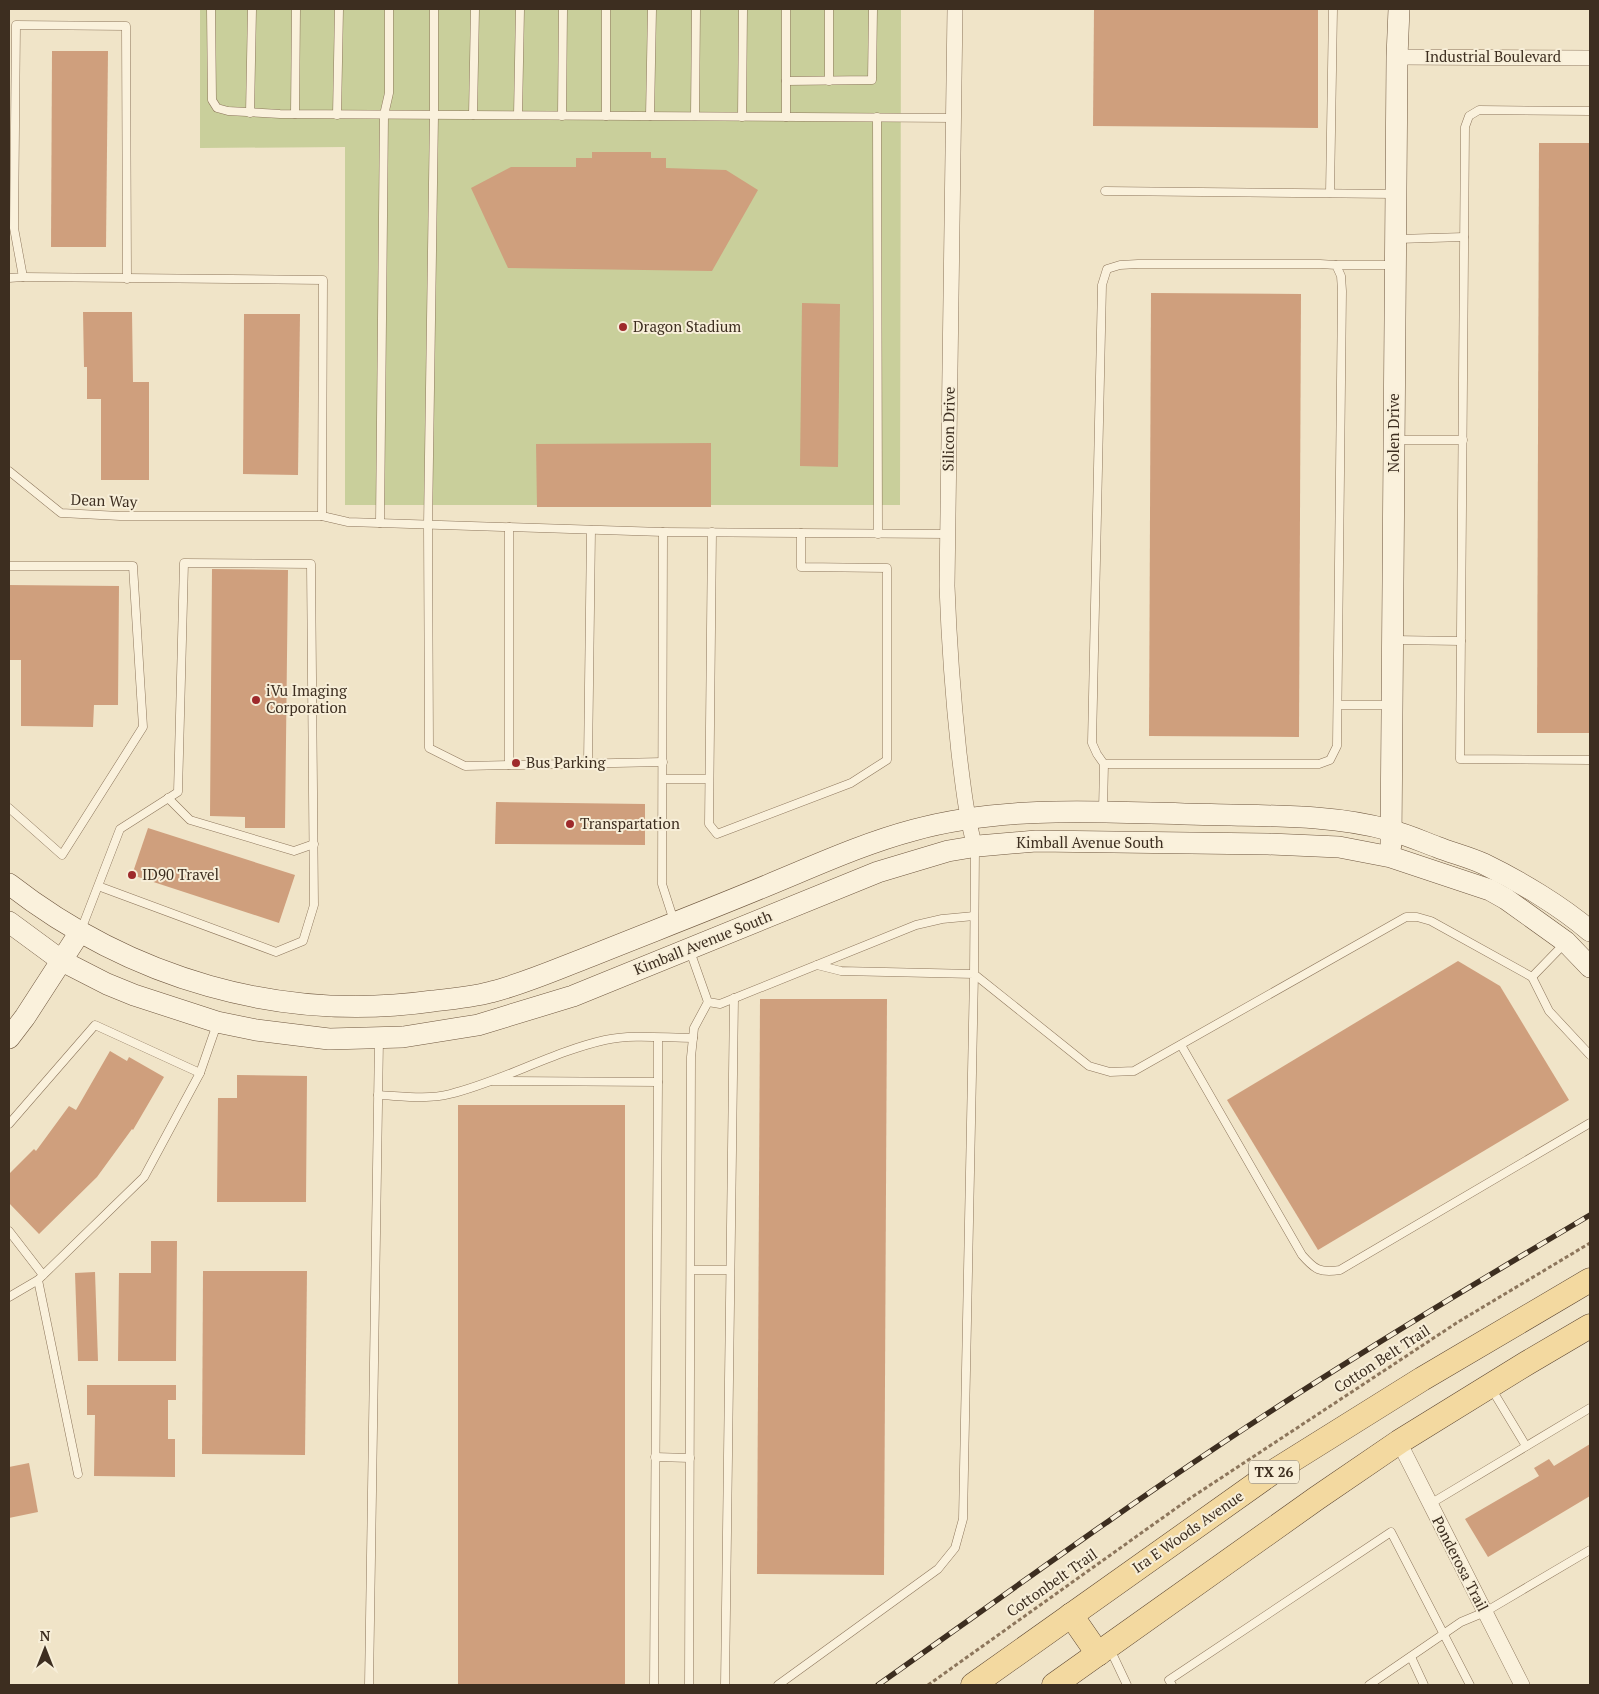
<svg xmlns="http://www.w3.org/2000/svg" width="1599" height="1694" font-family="'PT Serif',serif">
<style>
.green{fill:#c9cf9b}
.building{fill:#cf9f7d}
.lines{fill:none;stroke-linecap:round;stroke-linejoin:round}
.lane-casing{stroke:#8d765c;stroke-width:9}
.street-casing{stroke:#8d765c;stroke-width:16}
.secondary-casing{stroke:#6f573f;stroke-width:22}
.primary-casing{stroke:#5b4430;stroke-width:25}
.path{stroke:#8d765c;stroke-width:3;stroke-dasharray:4 2.5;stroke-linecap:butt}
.lane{stroke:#faf1dc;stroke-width:8}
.street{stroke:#faf1dc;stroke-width:15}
.secondary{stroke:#faf1dc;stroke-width:21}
.primary{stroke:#f3d9a0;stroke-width:24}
.rail-casing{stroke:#3d2e20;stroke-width:5.5}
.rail{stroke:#f7eed8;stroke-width:4;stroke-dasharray:11;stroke-linecap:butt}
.poi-dot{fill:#9e2a2b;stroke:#f7eed8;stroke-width:2}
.labels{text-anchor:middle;stroke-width:4;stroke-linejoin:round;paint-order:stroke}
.shield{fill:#f7eed8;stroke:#756857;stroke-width:1}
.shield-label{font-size:14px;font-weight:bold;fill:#3d2e20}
.street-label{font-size:15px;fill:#3d2e20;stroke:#f7eed8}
.poi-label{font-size:15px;fill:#3d2e20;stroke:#f7eed8;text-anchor:start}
</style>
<rect width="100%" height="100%" fill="#f0e4c8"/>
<polygon class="green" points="200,9 901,9 900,505 345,505 345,147 200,148"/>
<g class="building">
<polygon points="1094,9 1318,9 1318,128 1093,126"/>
<polygon points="52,51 108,51 106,247 51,247"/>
<polygon points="1539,143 1590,143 1590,733 1537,733"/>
<polygon points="592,152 651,152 651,158 666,158 666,168 726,170 758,190 712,271 508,268 471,188 511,167 576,167 576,158 592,158"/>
<polygon points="1151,293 1301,294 1299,737 1149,736"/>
<polygon points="802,303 840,304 838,467 800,466"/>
<polygon points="83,312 132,312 133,382 149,382 149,480 101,480 101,399 87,399 87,367 84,367"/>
<polygon points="244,314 300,314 298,475 243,474"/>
<polygon points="711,443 711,507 537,507 536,444"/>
<polygon points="212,569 288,570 285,828 245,828 245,817 210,816"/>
<polygon points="9,585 119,586 118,705 94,705 93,727 21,726 21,660 9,660"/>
<polygon points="496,802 645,804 645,845 495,844"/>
<polygon points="148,828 295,875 279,923 132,875"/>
<polygon points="1458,961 1500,986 1569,1100 1318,1250 1227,1100"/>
<polygon points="760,999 887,999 884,1575 757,1574"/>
<polygon points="110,1051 127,1061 129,1057 164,1077 133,1130 132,1129 97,1177 39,1234 9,1203 9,1174 34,1149 36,1151 69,1106 76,1110"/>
<polygon points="237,1075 307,1076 306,1202 217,1202 218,1098 237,1098"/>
<rect x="458" y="1105" width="167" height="580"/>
<polygon points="151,1241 177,1241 176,1361 118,1361 119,1273 151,1273"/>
<polygon points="203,1271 307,1271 305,1455 202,1454"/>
<polygon points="95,1272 98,1361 78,1361 75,1273"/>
<polygon points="87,1385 176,1385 176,1400 168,1400 168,1439 175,1439 175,1477 94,1476 95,1415 87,1415"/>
<polygon points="1590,1444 1590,1496 1488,1557 1465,1519 1539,1476 1534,1468 1549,1459 1554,1466"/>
<polygon points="29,1463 38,1512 9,1518 9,1467"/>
</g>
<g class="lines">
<defs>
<g id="lane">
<polyline points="211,9 212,100 217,108 228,111 280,114 954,118"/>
<polyline points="434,9 434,115 428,525 429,748 465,766 663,762"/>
<polyline points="829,9 829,81"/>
<polyline points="786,81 872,80 873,9"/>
<polyline points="1590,111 1479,110 1469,116 1465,127 1460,759 1590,760"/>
<polyline points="250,113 252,9"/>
<polyline points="295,114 296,9"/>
<polyline points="337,115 339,9"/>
<polyline points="473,115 475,9"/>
<polyline points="518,115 520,9"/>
<polyline points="562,116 563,9"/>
<polyline points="606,116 606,9"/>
<polyline points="650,116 652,9"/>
<polyline points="695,116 696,9"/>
<polyline points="742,117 743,9"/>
<polyline points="786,117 786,9"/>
<polyline points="877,117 878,534"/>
<polyline points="1105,191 1394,194"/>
<polyline points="1330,193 1333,9"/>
<polyline points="1398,239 1464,237"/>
<polyline points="1336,265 1394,265"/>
<polyline points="9,278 23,277 14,228 16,25 126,26 127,279"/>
<polyline points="1396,440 1463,440"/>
<polyline points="9,471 61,513 120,516 322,516 323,280 23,277"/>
<polyline points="322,516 348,522 663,532"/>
<polyline points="380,523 384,115 389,93 389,9"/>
<polyline points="509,527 509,765"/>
<polyline points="712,532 709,824 717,834 851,783 887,760 887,568 801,567 801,533"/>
<polyline points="9,566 133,566 143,727 62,855 9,808"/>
<polyline points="1393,640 1461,641"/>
<polyline points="1338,705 1391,705"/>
<polyline points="588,763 591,530"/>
<polyline points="663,779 709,779"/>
<polyline points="168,798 190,820 294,851 314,844"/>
<polyline points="1103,810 1104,764 1319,764 1330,760 1337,746 1342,291 1341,276 1336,265 1320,264 1138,264 1120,265 1107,269 1102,285 1092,743 1097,754 1104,764"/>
<polyline points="975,849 974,974 1089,1066 1110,1072 1134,1071 1406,917 1417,917 1431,921 1532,977 1566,942"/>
<polyline points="674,921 662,884 663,532 948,534"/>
<polyline points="81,930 120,829 178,792 184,563 311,564 314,905 303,941 276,952 98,886"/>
<polyline points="690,951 708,1002 720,1004 916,925 942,919 974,916"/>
<polyline points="1532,977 1549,1011 1590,1055"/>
<path d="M1181,1045L1302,1255C1315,1270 1320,1273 1340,1270L1590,1123"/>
<polyline points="493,1081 658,1082 658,1038"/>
<path d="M378,1095C401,1096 427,1100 450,1094C503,1081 552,1052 605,1040C633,1034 664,1038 693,1038"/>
<polyline points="9,1124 95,1025 200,1073"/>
<polyline points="9,1231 43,1275"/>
<polyline points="691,1270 730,1270"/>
<polyline points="9,1297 38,1280"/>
<polyline points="1491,1388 1526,1446"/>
<polyline points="655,1457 690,1458"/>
<polyline points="78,1474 38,1280 144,1177 200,1073 217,1024"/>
<polyline points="1430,1504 1590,1408"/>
<polyline points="1110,1649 1127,1685"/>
<polyline points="1411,1657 1424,1685"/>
<polyline points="369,1685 379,1040"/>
<polyline points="654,1685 658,1082"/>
<polyline points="689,1685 691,1057 694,1028 708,1002"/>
<polyline points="725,1685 734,998"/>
<polyline points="778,1685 938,1569 955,1548 963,1519 974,974 841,971 817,965"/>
<polyline points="1172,1685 1169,1680 1391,1532 1470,1685"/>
<polyline points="1369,1685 1461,1622 1485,1612 1590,1550"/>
</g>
<g id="street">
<path d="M955,9L947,586C949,642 953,697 959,753C963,785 966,815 975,847"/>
<polyline points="1397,57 1590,58"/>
<polyline points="1399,1442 1522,1685"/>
</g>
<g id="secondary">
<polyline points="1391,845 1397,57 1399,9"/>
<path d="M9,884C130,978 280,1023 433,1001C452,999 473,997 491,992C523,984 555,970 586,958C648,933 711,909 773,883C819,864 865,843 914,830C1015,802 1127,814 1231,815C1284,816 1338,816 1389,830C1405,834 1421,841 1437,847C1452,853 1469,857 1484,864C1519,881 1561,906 1590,931"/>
<polyline points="9,922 62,961 107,984 134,995 217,1022 256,1030 329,1039 403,1037 478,1025 573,996 878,872 948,851 978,846 1036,841 1268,844 1339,847 1391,857 1490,890 1506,899 1566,942 1590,967"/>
<polyline points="9,1038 25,1017 80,932"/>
</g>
<g id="primary">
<polyline points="1071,1615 1098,1654"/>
<polyline points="973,1685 1270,1474 1422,1379 1590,1280"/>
<polyline points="1054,1685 1317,1498 1399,1442 1527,1363 1590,1326"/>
</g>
</defs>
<use href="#lane" class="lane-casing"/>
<use href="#street" class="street-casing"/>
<use href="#secondary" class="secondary-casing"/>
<use href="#primary" class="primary-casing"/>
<polyline class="path" points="928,1685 1189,1499 1458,1322 1590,1243"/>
<use href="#lane" class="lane"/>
<use href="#street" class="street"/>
<use href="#secondary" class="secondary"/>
<use href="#primary" class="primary"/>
<defs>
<path id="rail" d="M878,1685C1006,1594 1133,1501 1265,1415C1372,1345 1481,1280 1590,1215"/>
</defs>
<use href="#rail" class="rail-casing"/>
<use href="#rail" class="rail"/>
</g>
<g class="poi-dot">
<circle cx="623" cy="327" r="5"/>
<circle cx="256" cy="700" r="5"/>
<circle cx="516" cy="763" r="5"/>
<circle cx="570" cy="824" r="5"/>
<circle cx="132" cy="875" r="5"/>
</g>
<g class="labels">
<rect class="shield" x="1249" y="1460.5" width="50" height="23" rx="4"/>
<g class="shield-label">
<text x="1274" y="1477">TX 26</text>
</g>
<g class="street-label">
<text x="1493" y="62">Industrial Boulevard</text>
<text transform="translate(949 429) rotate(-89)" y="5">Silicon Drive</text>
<text transform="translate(1394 433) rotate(-90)" y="5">Nolen Drive</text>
<text transform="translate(104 501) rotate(2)" y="5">Dean Way</text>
<text x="1090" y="848">Kimball Avenue South</text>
<text transform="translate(703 943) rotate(-22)" y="5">Kimball Avenue South</text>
<text transform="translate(1382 1359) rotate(-33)" y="5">Cotton Belt Trail</text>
<text transform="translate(1188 1532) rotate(-35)" y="5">Ira E Woods Avenue</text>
<text transform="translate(1460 1564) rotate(63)" y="5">Ponderosa Trail</text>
<text transform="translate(1052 1583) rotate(-35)" y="5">Cottonbelt Trail</text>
</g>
<g class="poi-label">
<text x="633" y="332">Dragon Stadium</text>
<text x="266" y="696">iVu Imaging<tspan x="266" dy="17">Corporation</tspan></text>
<text x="526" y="768">Bus Parking</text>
<text x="580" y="829">Transpartation</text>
<text x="142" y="880">ID90 Travel</text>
</g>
</g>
<rect width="1599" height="1694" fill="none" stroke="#3d2e20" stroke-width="20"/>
<g transform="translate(45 1649)" stroke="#f7eed8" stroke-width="4" paint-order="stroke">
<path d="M0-4L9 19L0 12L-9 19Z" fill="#3d2e20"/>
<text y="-8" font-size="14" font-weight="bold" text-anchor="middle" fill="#3d2e20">N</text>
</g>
</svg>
